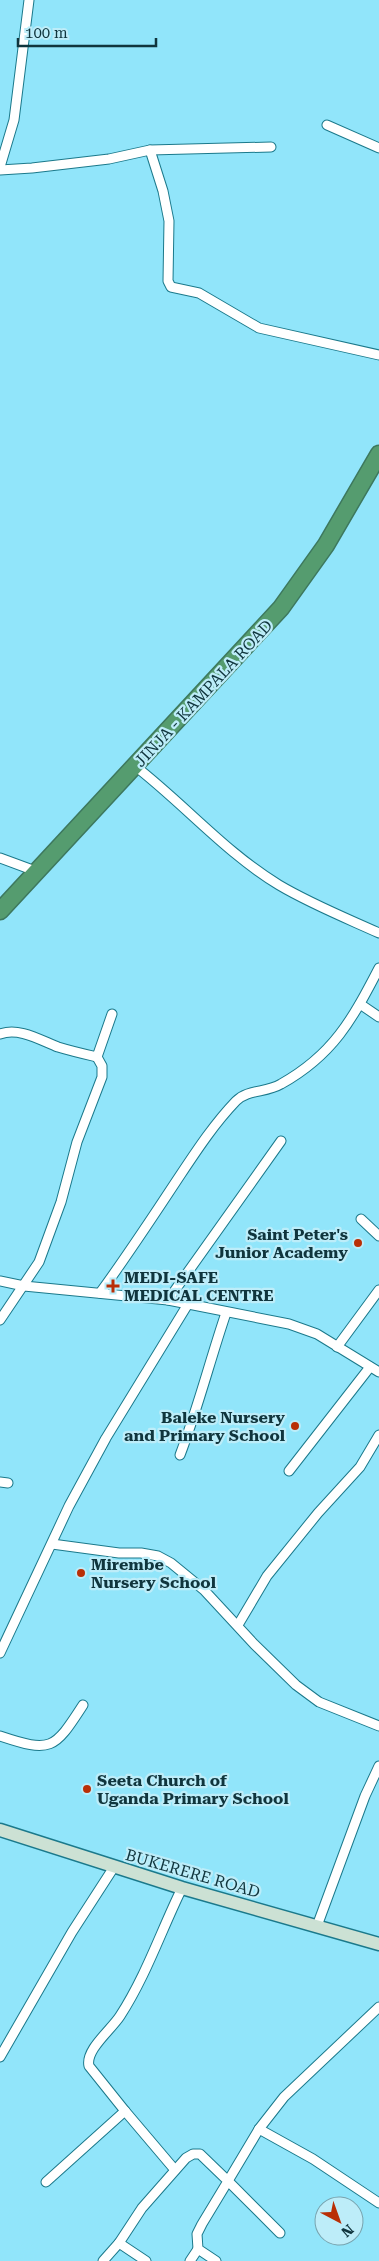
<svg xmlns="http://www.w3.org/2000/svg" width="379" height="2261" font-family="'Roboto Serif',serif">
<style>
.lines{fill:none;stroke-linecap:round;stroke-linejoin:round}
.street-casing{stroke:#1b798b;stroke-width:11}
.secondary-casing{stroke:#1b798b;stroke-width:15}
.highway-casing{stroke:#3d785e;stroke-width:19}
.street{stroke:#fff;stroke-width:9}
.secondary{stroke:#cce1d4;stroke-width:12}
.highway{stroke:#559c6f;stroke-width:16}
.poi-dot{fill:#b92f06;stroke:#bdedf9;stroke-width:2}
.labels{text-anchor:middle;stroke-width:4.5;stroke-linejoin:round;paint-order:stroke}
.street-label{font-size:16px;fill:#10353d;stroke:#bdedf9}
.poi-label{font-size:16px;font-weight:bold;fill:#10353d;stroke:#bdedf9;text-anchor:start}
</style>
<rect width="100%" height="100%" fill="#91e5fa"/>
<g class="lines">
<defs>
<g id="street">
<polyline points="327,125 379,148"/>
<polyline points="150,150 163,191 169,221 168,281 171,287 199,293 259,328 379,355"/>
<polyline points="0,167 14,120 29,0"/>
<polyline points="0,170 32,168 109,159 150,150 271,147"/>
<path d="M135,766C184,804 226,853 279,885C311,904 346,918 379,933"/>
<polyline points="0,858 38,872"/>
<polyline points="360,1004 379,1017"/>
<path d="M0,1034C19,1027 40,1040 58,1047C71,1051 84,1054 97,1057"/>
<polyline points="361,1219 379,1236"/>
<polyline points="0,1281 24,1286 168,1300 289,1324 317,1334 379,1372"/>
<path d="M100,1293C127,1256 152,1218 177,1180C195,1153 213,1125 236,1101C248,1089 266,1093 281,1084C333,1055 352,1020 379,968"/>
<polyline points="168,1300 281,1141"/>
<polyline points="0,1320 39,1262 61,1202 77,1142 102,1077 102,1066 97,1057 112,1014"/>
<polyline points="337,1347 379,1290"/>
<path d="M180,1455C198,1408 210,1360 226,1313"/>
<polyline points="289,1471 370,1367"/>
<polyline points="0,1482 8,1483"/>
<polyline points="52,1544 119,1553 141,1553 158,1556 171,1563 204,1590 254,1644 296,1685 319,1702 379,1726"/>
<polyline points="238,1625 267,1576 318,1513 360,1467 379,1435"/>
<polyline points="0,1653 69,1506 106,1438 188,1304"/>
<path d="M0,1736C51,1753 54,1750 83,1705"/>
<polyline points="317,1926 365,1796 379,1766"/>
<polyline points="0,2057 72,1932 114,1867"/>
<polyline points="125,2111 175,2170"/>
<polyline points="259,2129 313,2159 379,2203"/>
<path d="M46,2182L125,2111L89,2066C85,2050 111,2030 120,2016C146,1976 161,1931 182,1888"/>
<polyline points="280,2233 228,2181 259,2129 284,2097 379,2007"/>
<polyline points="119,2243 146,2261"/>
<polyline points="103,2261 119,2243 142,2208 186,2158 193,2154 200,2154 228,2181 202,2224 197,2234 198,2249 216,2261"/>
<polyline points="190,2261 198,2249"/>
</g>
<polyline id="secondary" points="0,1830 182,1888 379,1944"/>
<polyline id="highway" points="0,911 281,608 326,545 379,454"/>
</defs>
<use href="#street" class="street-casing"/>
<use href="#secondary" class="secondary-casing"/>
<use href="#highway" class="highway-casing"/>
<use href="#street" class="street"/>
<use href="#secondary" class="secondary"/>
<use href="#highway" class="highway"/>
</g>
<g class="poi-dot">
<circle cx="358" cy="1243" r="5"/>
<path d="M110.5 1278.5h5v5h5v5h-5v5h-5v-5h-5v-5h5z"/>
<circle cx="295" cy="1426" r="5"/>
<circle cx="81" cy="1573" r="5"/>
<circle cx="87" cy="1789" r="5"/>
</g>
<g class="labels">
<g class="street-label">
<text transform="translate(203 693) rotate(-47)" y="6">JINJA - KAMPALA ROAD</text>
<text transform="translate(193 1873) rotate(16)" y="6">BUKERERE ROAD</text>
</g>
<g class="poi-label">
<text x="348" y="1240" text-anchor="end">Saint Peter's<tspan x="348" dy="18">Junior Academy</tspan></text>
<text x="124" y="1283">MEDI-SAFE<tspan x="124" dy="18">MEDICAL CENTRE</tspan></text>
<text x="285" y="1423" text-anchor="end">Baleke Nursery<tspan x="285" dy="18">and Primary School</tspan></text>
<text x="91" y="1570">Mirembe<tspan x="91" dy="18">Nursery School</tspan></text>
<text x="97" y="1786">Seeta Church of<tspan x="97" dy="18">Uganda Primary School</tspan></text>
</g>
</g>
<g transform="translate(339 2221) rotate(139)"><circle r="24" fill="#bdedf9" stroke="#78a3ae"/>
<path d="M0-4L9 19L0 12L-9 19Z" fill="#b92f06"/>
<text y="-8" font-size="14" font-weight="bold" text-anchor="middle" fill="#10353d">N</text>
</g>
<path d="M18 38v8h138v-8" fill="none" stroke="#10353d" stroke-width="2.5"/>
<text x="25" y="38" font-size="15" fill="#10353d" stroke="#bdedf9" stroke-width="4" paint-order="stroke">100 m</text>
</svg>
